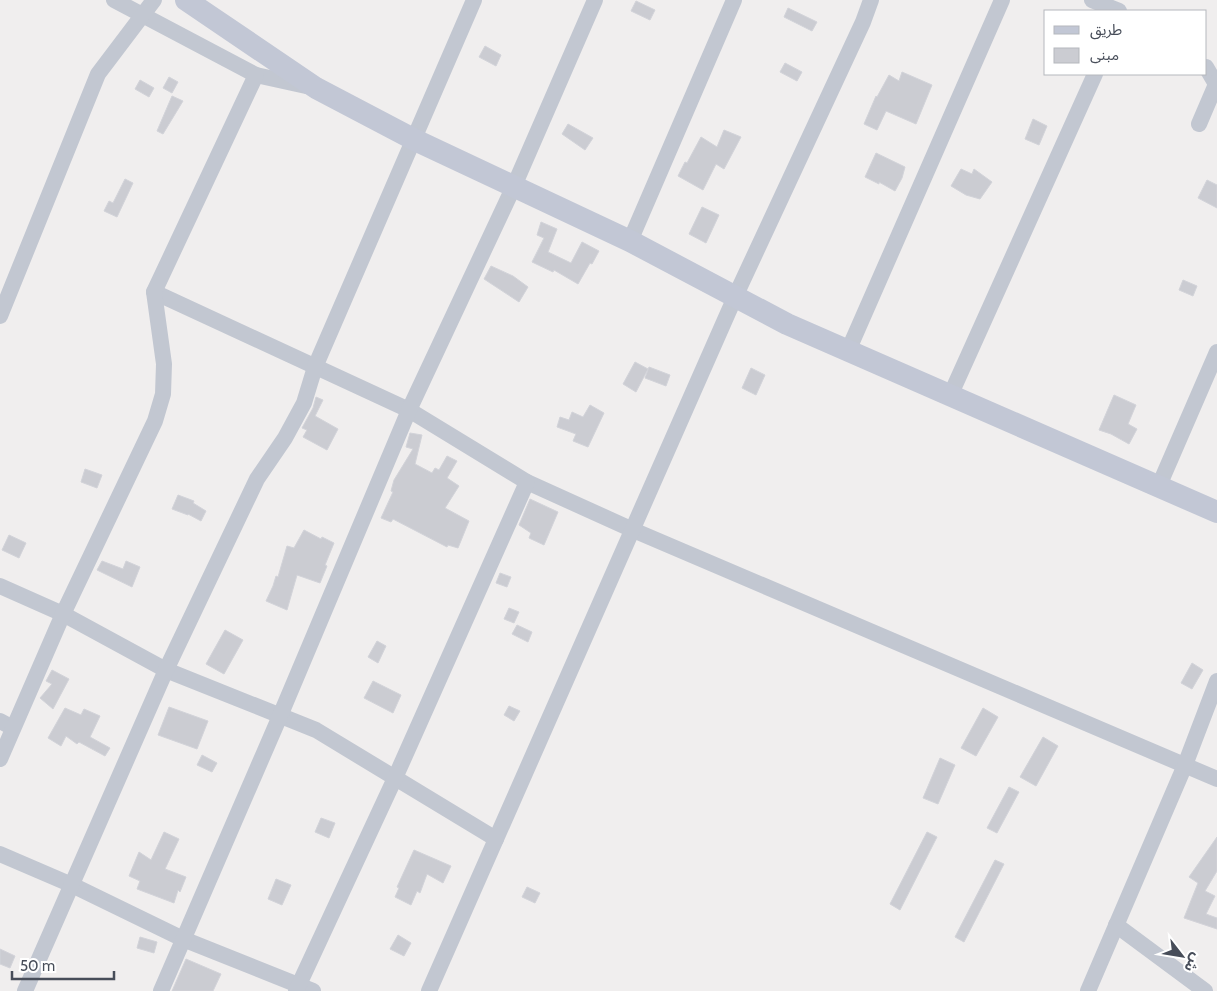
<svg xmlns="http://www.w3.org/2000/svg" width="1217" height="991" font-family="Cabin,'Noto Sans Arabic',sans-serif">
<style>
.building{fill:#cbccd2;stroke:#d2d3d9}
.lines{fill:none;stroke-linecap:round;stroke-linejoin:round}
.street{stroke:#c2c7d1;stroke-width:16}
.secondary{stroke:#c2c7d5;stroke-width:22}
</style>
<rect width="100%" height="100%" fill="#f0eeee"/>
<g class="building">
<polygon points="636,1 655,10 650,20 631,11"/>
<polygon points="788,8 817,22 812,31 784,17"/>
<polygon points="485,46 501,55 496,66 479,57"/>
<polygon points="785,63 802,72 797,81 780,72"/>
<polygon points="902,72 932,85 916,124 886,111 877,130 864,124 876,96 877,97 889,75 899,81"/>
<polygon points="169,77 178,82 172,93 163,88"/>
<polygon points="140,80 154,88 149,97 135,89"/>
<polygon points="172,96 183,101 163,134 157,131"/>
<polygon points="1033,119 1047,126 1039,145 1025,139"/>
<polygon points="568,124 593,138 585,150 562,134"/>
<polygon points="724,130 741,137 724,169 716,164 703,190 678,176 685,162 687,163 701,137 717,147"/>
<polygon points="876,153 905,167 902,178 895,191 879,182 879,184 865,177"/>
<polygon points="961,169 972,174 974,169 992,182 980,199 966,195 951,186"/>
<polygon points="125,179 133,183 117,217 104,211 109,201 113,203"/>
<polygon points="1207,180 1217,185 1217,208 1198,198"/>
<polygon points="702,207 719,215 706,243 689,234"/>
<polygon points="541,222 557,229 548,252 571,263 582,242 599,251 592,264 590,263 578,284 554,270 553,272 532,262 544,238 537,235"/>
<polygon points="491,266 513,276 528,287 519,302 484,279"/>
<polygon points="1183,280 1197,286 1193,296 1179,290"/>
<polygon points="635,362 648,369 636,392 623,384"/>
<polygon points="649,367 670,375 666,386 645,378"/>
<polygon points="751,368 765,375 756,395 742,388"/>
<polygon points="1114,395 1136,405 1128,424 1137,429 1129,444 1111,434 1099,430"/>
<polygon points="316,397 323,400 315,416 338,429 327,450 303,437 307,430 302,428 313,408"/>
<polygon points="590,405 604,413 588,447 573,441 576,434 557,427 560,417 569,420 572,412 583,417"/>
<polygon points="410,433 422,435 415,464 432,473 435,468 439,470 447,456 457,461 447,478 459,486 445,508 469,521 458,548 448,545 447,547 393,519 391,522 381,518 393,492 391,491 394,480 413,449 406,447"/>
<polygon points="85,469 102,475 97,488 81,482"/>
<polygon points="178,495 194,501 193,503 206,511 201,521 188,514 188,515 172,509"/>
<polygon points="530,499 558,512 544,545 529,538 531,533 519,525"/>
<polygon points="304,530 321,539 322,537 334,543 325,565 327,566 320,583 297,575 287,610 266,601 273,586 276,576 278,577 287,546 294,548"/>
<polygon points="9,535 26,543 19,558 2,550"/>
<polygon points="102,561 123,569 126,561 140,567 132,587 97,570"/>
<polygon points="500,573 511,577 507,587 496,583"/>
<polygon points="509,608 519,612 514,623 504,619"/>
<polygon points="517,625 532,632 528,642 512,634"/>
<polygon points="225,630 243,640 224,674 206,664"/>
<polygon points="377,641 386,646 378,663 368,657"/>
<polygon points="1192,663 1203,670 1192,689 1181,683"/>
<polygon points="52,670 69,679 53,709 40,698 52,684 46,681"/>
<polygon points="373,681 401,695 393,713 364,698"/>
<polygon points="509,706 520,711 514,721 504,715"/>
<polygon points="169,707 208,721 197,749 158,735"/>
<polygon points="65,708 81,715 84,709 100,716 90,737 110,748 105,756 79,742 77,744 66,736 61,746 48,738"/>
<polygon points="983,708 998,717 976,756 961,748"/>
<polygon points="1043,737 1058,746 1036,786 1020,777"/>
<polygon points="202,755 217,763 212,772 197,765"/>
<polygon points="940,758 955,765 938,804 923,798"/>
<polygon points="1009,787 1019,792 997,833 987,828"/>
<polygon points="321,818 335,823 329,838 315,832"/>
<polygon points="164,832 179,839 165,869 186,877 180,892 178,890 174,903 137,889 140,881 129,876 139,852 151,860"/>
<polygon points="927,832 937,837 900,910 890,904"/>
<polygon points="1217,837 1217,871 1205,891 1215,896 1206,914 1217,918 1217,929 1184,918 1198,883 1189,877"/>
<polygon points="414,850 451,866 443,883 427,874 420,893 417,891 411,905 395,897 399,888 397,887"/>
<polygon points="995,860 1004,864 964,942 955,937"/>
<polygon points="276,879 291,885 282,905 268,899"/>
<polygon points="527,887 540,893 535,903 522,897"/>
<polygon points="398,935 411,943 404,956 390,949"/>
<polygon points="140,937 157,942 154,953 137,948"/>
<polygon points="0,949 15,956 10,968 0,964"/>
<polygon points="186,959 221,974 213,991 172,991"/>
</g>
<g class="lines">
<g class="street">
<polyline points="114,0 256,75 306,86"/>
<polyline points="1092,0 1119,11"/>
<polyline points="1206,67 1217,86"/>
<polyline points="1199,124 1217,82"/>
<polyline points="630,241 734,0"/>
<polyline points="154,292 409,410 527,482 633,530 1217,779"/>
<polyline points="0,316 98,74 154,0"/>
<polyline points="848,351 1002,0"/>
<polyline points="950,396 1095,74"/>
<polyline points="1158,488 1217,352"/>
<polyline points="0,586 63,614 166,670 316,730 496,839"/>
<polyline points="0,721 13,728"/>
<polyline points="0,759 63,614 155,421 163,394 164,364 154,292 256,75"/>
<polyline points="0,854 72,885 183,939 313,991"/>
<polyline points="1116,925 1205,991"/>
<polyline points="25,991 166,670 257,479 285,438 304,403 315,367 474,0"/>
<polyline points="161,991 280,716 409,410 514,186 595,0"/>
<polyline points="296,991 395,778 527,482"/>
<polyline points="429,991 735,297 863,22 871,0"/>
<polyline points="1088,991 1185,765 1217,681"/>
</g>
<polyline class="secondary" points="186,0 316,88 415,140 630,241 787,324 1217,512"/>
</g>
<rect x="1044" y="10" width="162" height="65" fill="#ffffff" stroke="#b5b8bd"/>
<rect x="1054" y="26" width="25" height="8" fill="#c2c7d5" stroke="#b5b8bd"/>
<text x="1090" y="35" font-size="15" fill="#474d59">طريق</text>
<rect x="1054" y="48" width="25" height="15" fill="#cbccd2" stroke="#b5b8bd"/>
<text x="1090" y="60" font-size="15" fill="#474d59">مبنى</text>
<g transform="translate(1182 956) rotate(121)" stroke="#ffffff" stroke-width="4" paint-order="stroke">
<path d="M0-4L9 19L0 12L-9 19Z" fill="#474d59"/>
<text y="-8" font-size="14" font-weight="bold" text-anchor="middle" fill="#474d59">ش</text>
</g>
<path d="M12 971v8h102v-8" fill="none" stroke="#474d59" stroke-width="2.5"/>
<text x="20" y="971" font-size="15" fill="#474d59" stroke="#ffffff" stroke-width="4" paint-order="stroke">50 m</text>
</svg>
